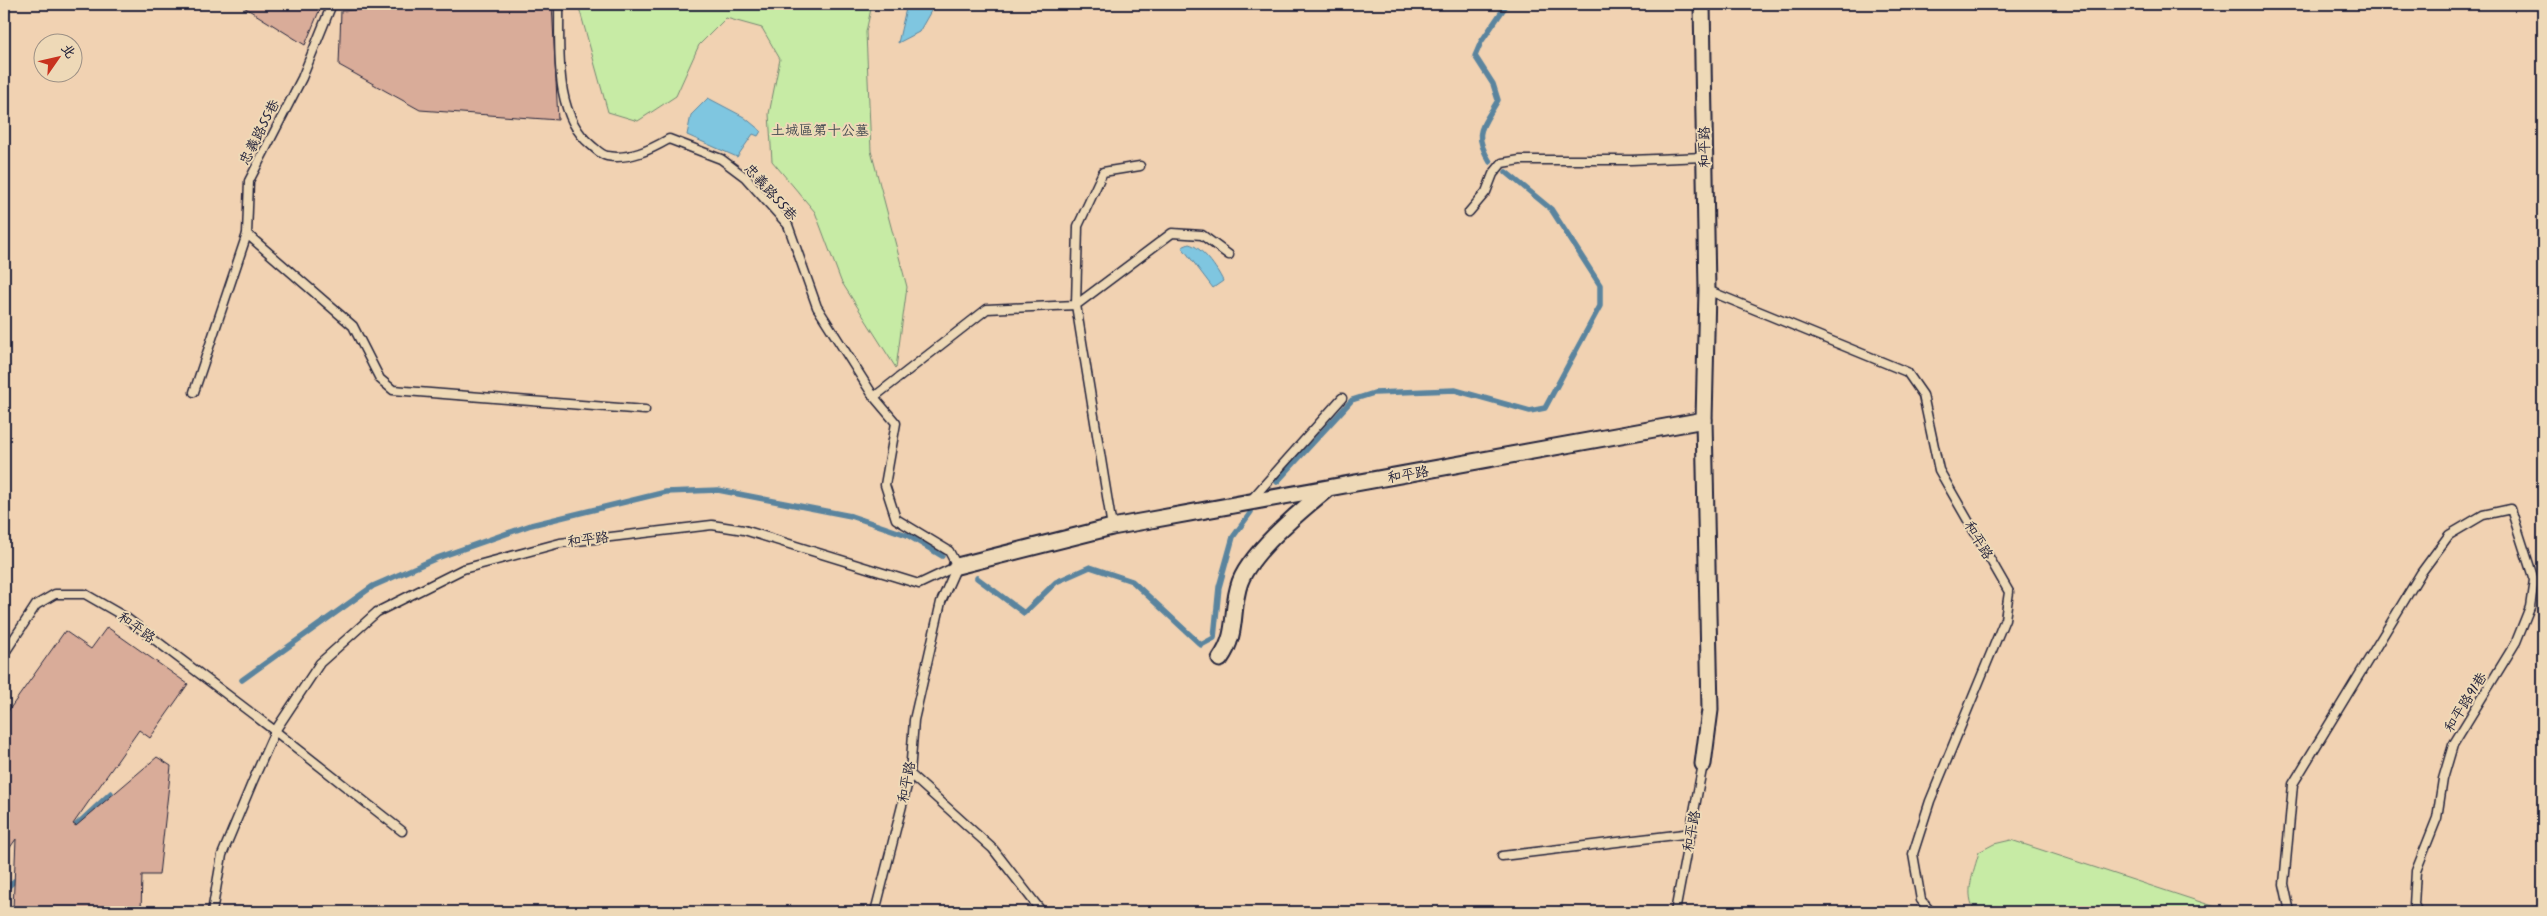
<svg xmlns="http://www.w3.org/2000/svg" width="2547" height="916" font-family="Kalam,'LXGW WenKai TC',sans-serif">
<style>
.green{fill:#c7eba5;stroke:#748670}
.water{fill:#7fc6e0;stroke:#5a849e}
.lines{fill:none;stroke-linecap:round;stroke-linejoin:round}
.stream{stroke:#5a849e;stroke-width:5.5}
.building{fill:#d9ac99;stroke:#22223b}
.service-casing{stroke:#22223b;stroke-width:11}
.minor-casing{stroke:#22223b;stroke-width:19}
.service{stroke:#eed9b7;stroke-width:8}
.minor{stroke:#eed9b7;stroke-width:15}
.labels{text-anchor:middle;stroke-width:4;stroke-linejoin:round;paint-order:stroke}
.park-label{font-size:14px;fill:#434a50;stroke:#eed9b7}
.street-label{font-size:14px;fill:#22223b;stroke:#eed9b7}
</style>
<rect width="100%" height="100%" fill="#f1d2b2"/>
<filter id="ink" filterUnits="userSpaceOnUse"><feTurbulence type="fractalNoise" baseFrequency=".02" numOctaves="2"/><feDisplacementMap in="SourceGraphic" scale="10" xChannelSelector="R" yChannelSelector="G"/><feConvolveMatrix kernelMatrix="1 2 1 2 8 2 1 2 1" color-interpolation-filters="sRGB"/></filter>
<g filter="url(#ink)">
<g class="green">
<polygon points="578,4 872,4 866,32 871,151 907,287 896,368 841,281 815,212 772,161 769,114 780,59 762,28 726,18 699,45 676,96 638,121 608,112"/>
<path d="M2011,840L2231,912H1976C1963,894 1974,872 1979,852L1994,844Z"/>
</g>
<g class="water">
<polygon points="907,4 935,4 919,32 898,43"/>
<polygon points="708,98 744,117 761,131 758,136 753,134 737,157 687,135 691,115"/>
<path d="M1189,244C1202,247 1217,268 1223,281L1213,288L1182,247Z"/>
</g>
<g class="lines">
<g class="stream">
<path d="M1490,162C1472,132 1482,128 1498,100L1493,84L1475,56L1481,42L1507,4"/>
<polyline points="1277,482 1352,400 1374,393 1455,390 1530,411 1545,408 1600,306 1600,285 1551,209 1506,172"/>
<polyline points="977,578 1024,613 1056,582 1090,567 1132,581 1201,645 1214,638 1219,587 1233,537 1251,512"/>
<polyline points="242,680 373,586 437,558 531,525 666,492 718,490 851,516 907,535 942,556"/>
<polyline points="71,830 111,793"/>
<polyline points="4,890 19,877"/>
</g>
</g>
<g class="building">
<polygon points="239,4 322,4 305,45"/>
<polygon points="447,4 552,4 558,120 420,110 339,65 341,11"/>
<polygon points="107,627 188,684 150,738 139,730 73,824 76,826 157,757 171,766 159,875 142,875 141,912 13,909 16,839 4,856 4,717 65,631 91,649"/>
</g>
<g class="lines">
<defs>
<g id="service">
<path d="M559,4C560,49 553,114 591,145C596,149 601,155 607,156C629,160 650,150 669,139L721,159L745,177L788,225L817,307L874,397"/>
<polyline points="1469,212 1486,192 1493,174 1502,163 1520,160 1631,160 1704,157"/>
<polyline points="247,234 353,326 380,379 393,390 645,410"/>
<polyline points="1707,290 1907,372 1923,395 1939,470 2009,592 2005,619 1930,801 1913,854 1921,900 1931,912"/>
<polyline points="194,392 247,234 249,181 302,78 332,4"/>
<polyline points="1251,500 1342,398"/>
<polyline points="1112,527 1076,305 1172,233 1202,235 1229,255"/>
<polyline points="957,566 949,551 896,519 885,485 896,423 874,397 987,309 1076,305 1078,226 1103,172 1140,166"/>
<polyline points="4,654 36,605 55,594 85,594 125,617 275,731 402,831"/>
<polyline points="910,774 993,849 1042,912"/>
<polyline points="1502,856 1692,833"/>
<polyline points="212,912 222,855 252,783 275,731 320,663 377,612 463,569 560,543 712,525 744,530 919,584 957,566"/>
<polyline points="875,912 910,774 914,720 941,602 957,566"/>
<polyline points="1675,912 1703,764"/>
<polyline points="2290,912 2284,884 2293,784 2421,573 2449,535 2483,515 2511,509 2534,580 2530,607 2516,642 2453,745 2443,779 2437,818 2416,871 2414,905 2418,912"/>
</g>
<g id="minor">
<polyline points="1702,4 1707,290 1704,420 1710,710 1703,764"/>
<polyline points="957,566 1112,527 1704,420"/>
<path d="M1220,659C1239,632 1230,610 1240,582C1252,551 1300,511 1326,490"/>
</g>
</defs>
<use href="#service" class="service-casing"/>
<use href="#minor" class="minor-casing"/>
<use href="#service" class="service"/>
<use href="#minor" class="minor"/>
</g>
</g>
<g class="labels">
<g class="park-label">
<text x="820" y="135">土城區第十公墓</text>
</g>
<g class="street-label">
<text transform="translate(259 132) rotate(-63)" y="5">忠義路55巷</text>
<text transform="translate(1704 147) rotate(-91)" y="5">和平路</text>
<text transform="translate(771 192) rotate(48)" y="5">忠義路55巷</text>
<text transform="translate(1408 474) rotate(-10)" y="5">和平路</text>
<text transform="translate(588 539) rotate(-7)" y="5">和平路</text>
<text transform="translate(1979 540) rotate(59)" y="5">和平路</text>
<text transform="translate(137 627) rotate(36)" y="5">和平路</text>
<text transform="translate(2465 702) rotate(-58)" y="5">和平路91巷</text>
<text transform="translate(906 782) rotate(-79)" y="5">和平路</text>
<text transform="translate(1691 831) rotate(-79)" y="5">和平路</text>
</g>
</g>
<rect width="2547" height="916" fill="none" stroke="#eed9b7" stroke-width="20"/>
<rect x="10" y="10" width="2527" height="896" fill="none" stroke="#22223b" stroke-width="2" filter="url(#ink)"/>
<g transform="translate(58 58) rotate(56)"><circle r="24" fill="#eed9b7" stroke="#9c9085"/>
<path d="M0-4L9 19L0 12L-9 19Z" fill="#c8321e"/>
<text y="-8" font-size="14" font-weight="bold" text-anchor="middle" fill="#22223b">北</text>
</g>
</svg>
